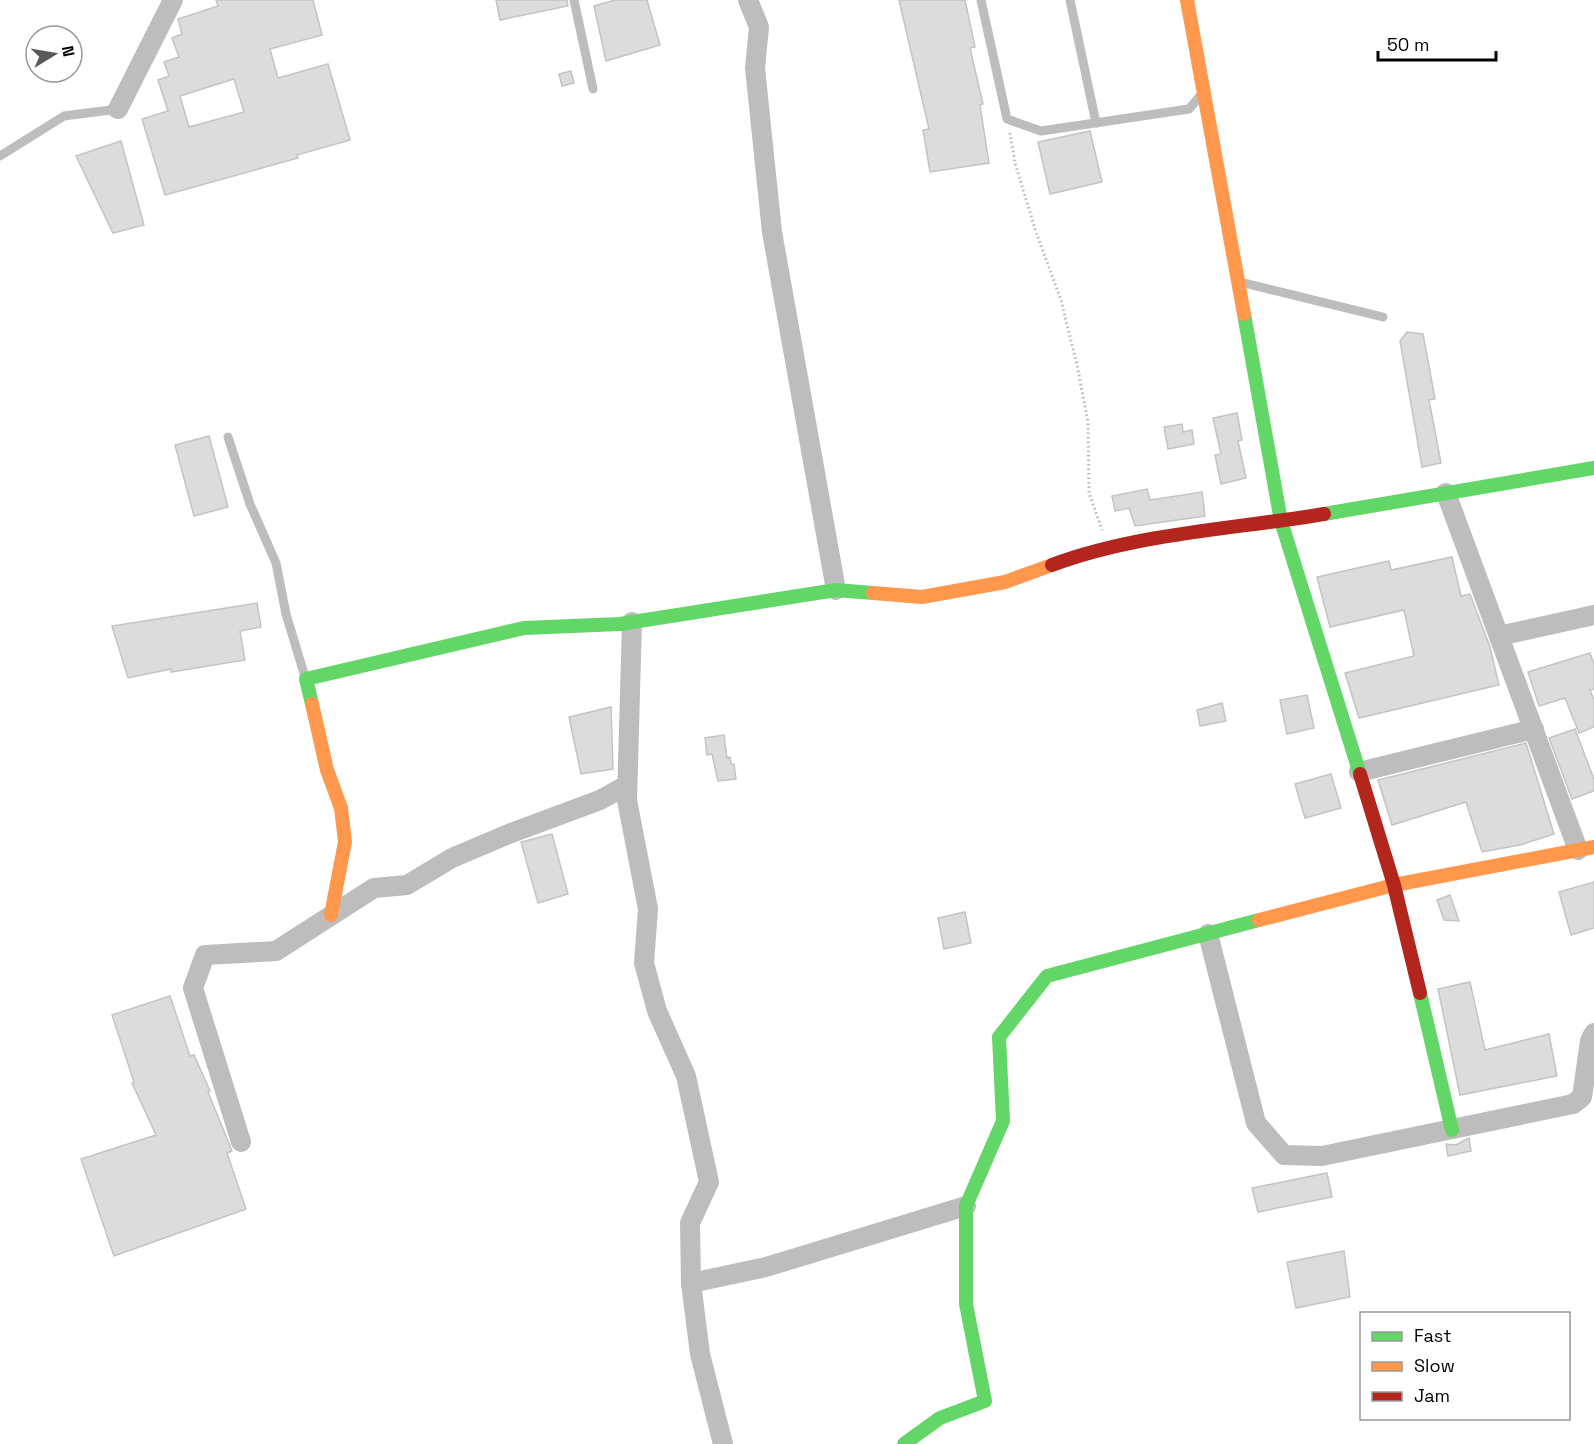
<svg xmlns="http://www.w3.org/2000/svg" width="1594" height="1444" font-family="'Space Grotesk',sans-serif">
<style>
.building{fill:#dcdcdc;stroke:#c4c4c4;stroke-width:1.5;fill-rule:evenodd}
.lines{fill:none;stroke-linecap:round;stroke-linejoin:round}
.path{stroke:#b8b8b8;stroke-width:3;stroke-dasharray:1.5 3;stroke-linecap:butt}
.lane{stroke:#bdbdbd;stroke-width:9}
.street{stroke:#bdbdbd;stroke-width:20}
.fast{stroke:#63d668;stroke-width:14}
.slow{stroke:#ff974d;stroke-width:14}
.jam{stroke:#b3261e;stroke-width:14}
</style>
<rect width="100%" height="100%" fill="#fff"/>
<g class="building">
<path d="M216,0H313L322,35L270,49L278,78L328,64L350,140L297,155L298,158L165,195L142,119L168,111L158,80L169,76L164,62L179,57L172,38L182,34L178,19L218,6ZM234,79L244,112L189,127L180,96Z"/>
<polygon points="496,0 567,0 568,6 500,20"/>
<polygon points="615,0 647,0 660,45 606,61 594,6"/>
<polygon points="899,0 965,0 975,47 970,48 983,104 980,105 989,163 930,172 923,130 929,129"/>
<polygon points="571,71 574,83 562,86 559,74"/>
<polygon points="1090,131 1102,182 1050,194 1038,142"/>
<polygon points="121,141 144,225 113,233 76,156"/>
<polygon points="1407,332 1423,334 1435,399 1429,400 1441,463 1422,467 1400,341"/>
<polygon points="1237,413 1242,440 1238,441 1246,478 1221,484 1215,455 1221,454 1213,418"/>
<polygon points="1182,424 1183,432 1192,430 1194,444 1168,449 1164,427"/>
<polygon points="209,436 228,507 194,516 175,445"/>
<polygon points="1147,489 1150,500 1202,492 1205,516 1135,526 1129,508 1115,511 1112,496"/>
<polygon points="1452,557 1461,596 1470,594 1490,647 1499,685 1359,718 1345,673 1414,656 1404,610 1330,627 1317,577 1389,561 1391,570"/>
<polygon points="257,603 261,627 240,631 245,660 171,672 171,669 128,678 112,626"/>
<polygon points="1590,653 1594,664 1594,689 1590,690 1594,700 1594,727 1579,733 1565,698 1539,706 1528,672"/>
<polygon points="1307,695 1314,728 1287,734 1280,700"/>
<polygon points="1222,703 1226,721 1200,726 1197,710"/>
<polygon points="611,707 613,769 581,774 569,717"/>
<polygon points="1575,729 1594,779 1594,791 1572,799 1549,738"/>
<polygon points="724,735 727,758 730,757 731,764 734,764 736,779 718,781 712,754 707,755 705,738"/>
<polygon points="1526,743 1554,834 1520,845 1482,852 1466,802 1392,825 1378,780"/>
<polygon points="1331,774 1341,808 1305,818 1295,784"/>
<polygon points="552,834 568,894 538,903 521,842"/>
<polygon points="1594,882 1594,928 1571,935 1559,892"/>
<polygon points="1450,895 1459,921 1444,920 1437,900"/>
<polygon points="965,912 971,943 944,949 938,918"/>
<polygon points="1470,982 1485,1050 1549,1034 1557,1076 1460,1095 1438,989"/>
<polygon points="170,996 190,1056 194,1055 210,1091 208,1092 232,1151 227,1153 246,1209 114,1256 81,1159 156,1135 132,1083 134,1082 112,1015"/>
<polygon points="1469,1138 1471,1151 1448,1156 1446,1144 1456,1145"/>
<polygon points="1327,1173 1332,1197 1258,1212 1252,1188"/>
<polygon points="1344,1251 1350,1297 1296,1308 1287,1262"/>
</g>
<g class="lines">
<polyline class="path" points="1010,133 1015,163 1036,232 1061,300 1077,365 1088,422 1089,493 1102,530"/>
<g class="lane">
<polyline points="574,0 593,89"/>
<polyline points="981,0 1007,119 1041,131 1189,109 1200,96"/>
<polyline points="1070,0 1096,123"/>
<polyline points="0,156 64,116 118,109"/>
<polyline points="1240,282 1383,317"/>
<polyline points="228,437 250,504 276,563 286,614 305,677"/>
</g>
<g class="street">
<polyline points="748,0 759,27 755,68 772,232 836,590"/>
<polyline points="118,109 173,0"/>
<polyline points="1446,493 1578,850"/>
<polyline points="632,622 627,800 648,909 644,963 657,1011 686,1076 709,1182 690,1223 691,1283"/>
<polyline points="1499,636 1594,615"/>
<polyline points="1359,772 1534,729"/>
<polyline points="1208,934 1256,1123 1284,1155 1322,1156 1573,1104 1582,1097 1590,1041 1594,1033"/>
<polyline points="241,1142 193,988 205,955 276,951 374,888 407,885 452,858 511,833 600,800 627,785"/>
<polyline points="723,1444 700,1354 691,1283 766,1267 966,1206"/>
</g>
<g class="fast">
<polyline points="1244,314 1281,521 1360,774"/>
<polyline points="1324,514 1594,468"/>
<polyline points="312,704 306,679 524,628 620,624 836,590 873,593"/>
<polyline points="1420,993 1452,1130"/>
<polyline points="904,1444 940,1418 985,1401 966,1304 966,1206 1003,1121 999,1037 1047,976 1259,920"/>
</g>
<g class="slow">
<polyline points="1187,0 1244,314"/>
<polyline points="873,593 922,597 1005,582 1052,565"/>
<polyline points="312,704 327,770 341,808 345,842 331,915"/>
<polyline points="1259,920 1394,885 1594,847"/>
</g>
<g class="jam">
<path d="M1052,565C1138,533 1234,529 1324,514"/>
<polyline points="1360,774 1394,885 1420,993"/>
</g>
</g>
<rect x="1360" y="1312" width="210" height="108" fill="#ffffff" stroke="#999999" stroke-width="1.5"/>
<rect x="1372" y="1332" width="30" height="9" fill="#63d668" stroke="#999999" stroke-width="1.5"/>
<text x="1414" y="1342" font-size="18" fill="#000000">Fast</text>
<rect x="1372" y="1362" width="30" height="9" fill="#ff974d" stroke="#999999" stroke-width="1.5"/>
<text x="1414" y="1372" font-size="18" fill="#000000">Slow</text>
<rect x="1372" y="1392" width="30" height="9" fill="#b3261e" stroke="#999999" stroke-width="1.5"/>
<text x="1414" y="1402" font-size="18" fill="#000000">Jam</text>
<g transform="translate(54 54) rotate(79)"><circle r="28" fill="#ffffff" stroke="#999999" stroke-width="1.5"/>
<path d="M0-4.5L10 22L0 15L-10 22Z" fill="#595959"/>
<text y="-9" font-size="16" font-weight="bold" text-anchor="middle" fill="#000000">N</text>
</g>
<path d="M1378 51v9h118v-9" fill="none" stroke="#000000" stroke-width="3"/>
<text x="1387" y="51" font-size="18" fill="#000000" stroke="#ffffff" stroke-width="4.5" paint-order="stroke">50 m</text>
</svg>
